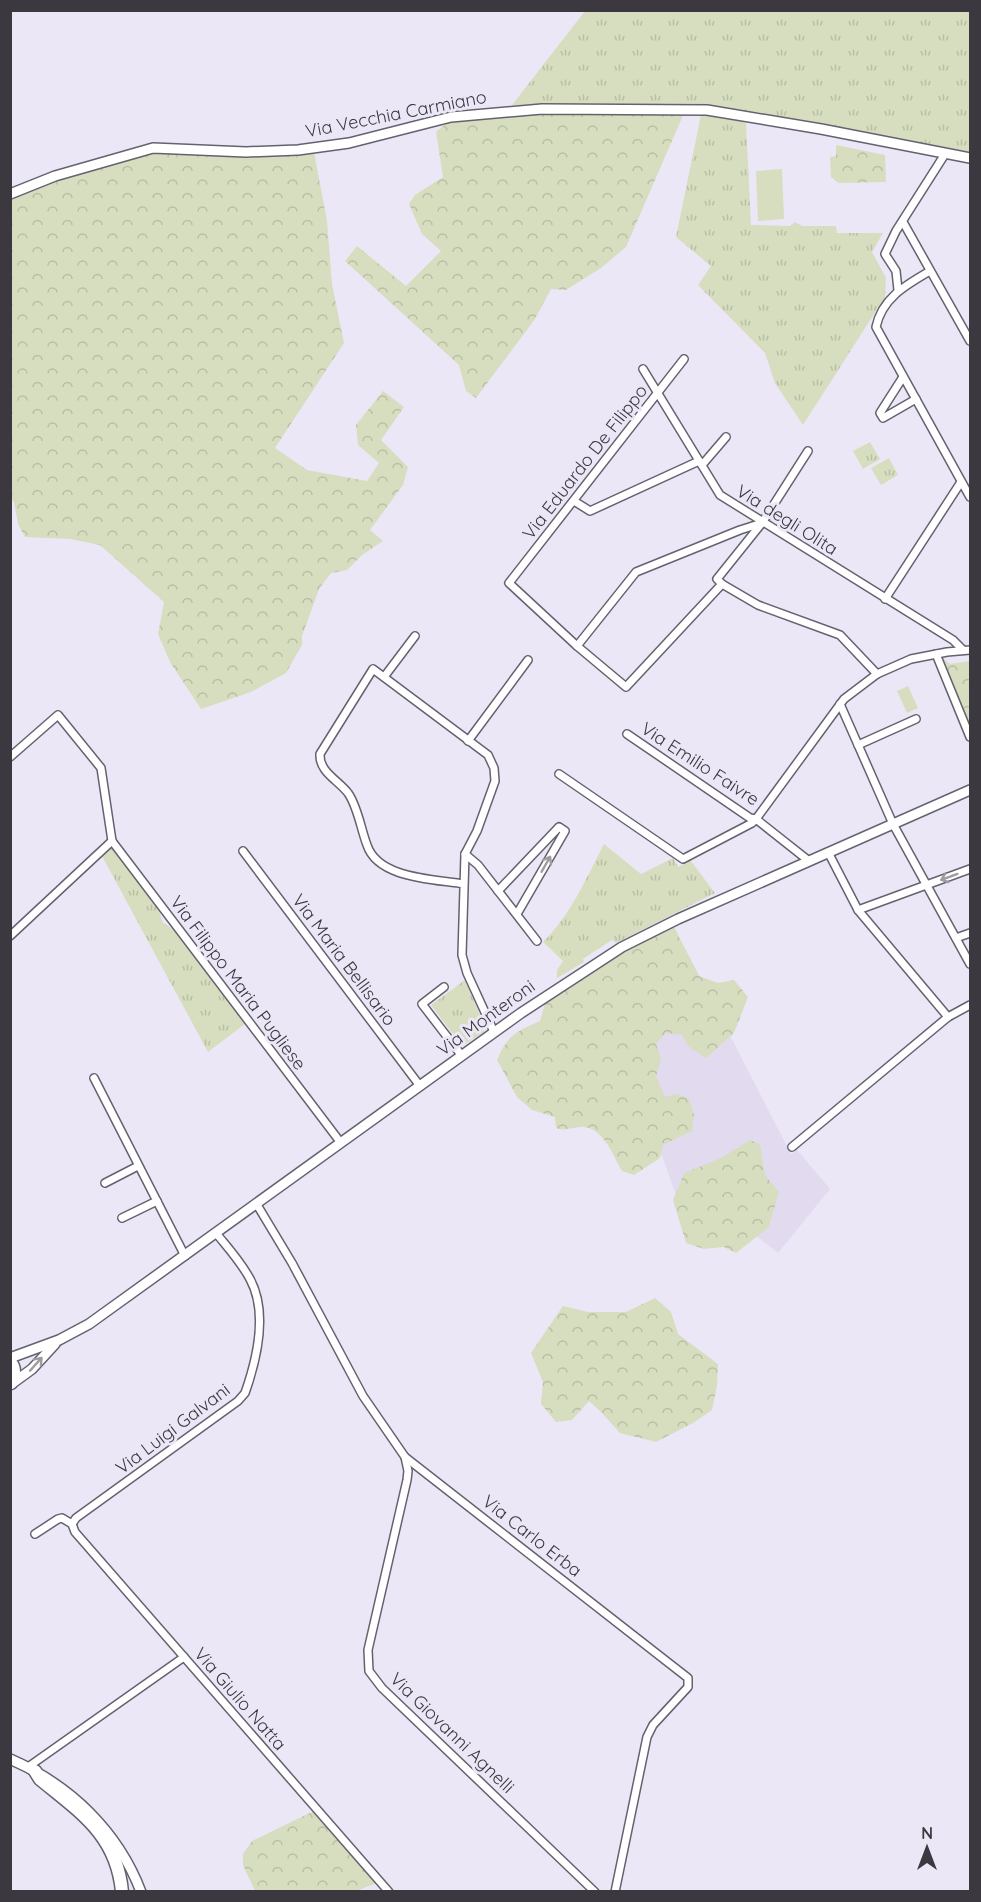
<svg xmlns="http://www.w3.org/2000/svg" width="981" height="1902" font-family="Quicksand,sans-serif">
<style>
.built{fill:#e2daef}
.grass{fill:url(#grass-tufts)}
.forest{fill:url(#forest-crowns)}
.pitch{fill:#d6debf}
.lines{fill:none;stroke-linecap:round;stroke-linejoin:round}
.street-casing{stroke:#66616f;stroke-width:10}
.secondary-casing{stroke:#66616f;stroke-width:12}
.highway-casing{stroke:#66616f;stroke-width:15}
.street{stroke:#fff;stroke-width:7}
.secondary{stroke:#fff;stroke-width:9}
.highway{stroke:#fff;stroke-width:12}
.oneway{stroke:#9d9c9f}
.labels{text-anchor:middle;stroke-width:6;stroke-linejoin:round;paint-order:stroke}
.street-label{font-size:18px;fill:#3b393f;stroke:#ece7f7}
</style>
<defs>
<pattern id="grass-tufts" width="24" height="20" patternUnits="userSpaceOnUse" patternTransform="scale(1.5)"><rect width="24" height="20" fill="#d6debf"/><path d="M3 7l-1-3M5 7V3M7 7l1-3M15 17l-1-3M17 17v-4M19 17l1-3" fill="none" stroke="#b9bfa5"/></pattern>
<pattern id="forest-crowns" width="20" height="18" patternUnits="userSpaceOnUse" patternTransform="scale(1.5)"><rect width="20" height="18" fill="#d6debf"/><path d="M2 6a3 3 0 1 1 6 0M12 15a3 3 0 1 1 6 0" fill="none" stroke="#b9bfa5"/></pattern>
</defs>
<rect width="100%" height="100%" fill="#ece7f7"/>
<polygon class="built" points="674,927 791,1154 797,1150 830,1189 778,1253 727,1213 684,1218 659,1147 598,1010 632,947"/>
<g class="grass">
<polygon points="585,11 970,11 970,152 703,105 512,105"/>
<polygon points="701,115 737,119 746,123 751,225 790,226 795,222 802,226 836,226 837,233 883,233 872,252 886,278 885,297 803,425 775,383 765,353 698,285 711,266 676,237"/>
<polygon points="870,442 880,459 863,469 853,451"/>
<polygon points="889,458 898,475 881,485 871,468"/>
<path d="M604,844L641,874L673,858L678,867L690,860L715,893L616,943L612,940L583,959L584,962L557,978V970L563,961L543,942C571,914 586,879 604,844Z"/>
<polygon points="110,848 115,850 158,909 163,923 174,930 245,1024 208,1052 102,856"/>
<polygon points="465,980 481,1018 484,1032 462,1046 431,1005"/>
</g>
<g class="forest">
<polygon points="512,113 684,113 626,247 601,268 566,290 551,289 535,319 476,398 466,391 459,365 345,261 357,246 406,286 441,251 422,234 409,204 415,195 443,177 436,132 452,119"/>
<polygon points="836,145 885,155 886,182 839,183 831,177 830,157 836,156"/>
<polygon points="153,151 314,152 327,221 332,284 344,343 275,448 307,470 367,481 379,463 358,445 356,425 383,391 404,407 381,440 408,467 403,485 370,530 383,541 362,555 347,570 331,573 319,589 302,636 302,645 286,673 251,692 201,709 170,662 158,634 164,602 100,545 70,539 25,537 18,524 14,502 10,498 10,196 59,178"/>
<polygon points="943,658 950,664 970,661 970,725"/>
<path d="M674,927L699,976L718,983L734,980L748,997L734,1033L706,1058L688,1046L682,1035L666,1033L656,1044L661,1059L656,1076L665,1097L678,1094L689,1099L694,1115L692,1131L663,1145L660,1158L634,1175L622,1171C613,1156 604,1128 583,1127C573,1126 566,1132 556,1128L555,1117L532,1110L517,1097L497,1060C508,1034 516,1032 540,1021L545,1004L632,947Z"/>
<polygon points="750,1140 760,1144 765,1175 779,1192 769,1227 736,1253 724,1247 704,1249 686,1243 673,1200 684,1173 721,1158"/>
<polygon points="655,1298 671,1312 678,1334 718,1364 717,1386 712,1410 693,1423 656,1442 620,1433 601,1412 589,1401 572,1420 556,1422 541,1404 543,1382 531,1353 563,1306 588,1312 626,1312"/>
<polygon points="314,1811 377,1883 356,1891 255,1891 243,1865 243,1854 252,1841"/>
</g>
<g class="pitch">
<polygon points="782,169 784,219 758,221 756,171"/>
<polygon points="908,686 918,708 907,713 897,691"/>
</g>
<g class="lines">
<defs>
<g id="street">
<polyline points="903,222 970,341"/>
<path d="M930,271C906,285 882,298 876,327L970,497"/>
<polyline points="898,290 896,271 885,254 896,231 945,154"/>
<polyline points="684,359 509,583 577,646 626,687 722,584 717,579 762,523 808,451"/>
<polyline points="643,369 720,495 953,640 963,650"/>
<polyline points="903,377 880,413 883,418 916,399"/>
<polyline points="702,465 726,437"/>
<polyline points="574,501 590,511 699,461"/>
<polyline points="722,584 758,605 840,635 877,674"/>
<polyline points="885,599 961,482"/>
<polyline points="577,646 636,572 740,530 762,523"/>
<polyline points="936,654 970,737"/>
<polyline points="384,677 415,636"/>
<polyline points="840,704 893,824 970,964"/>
<polyline points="627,734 750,818 756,819"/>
<polyline points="468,741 528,660"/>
<polyline points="858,745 916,719"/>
<polyline points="10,757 58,715 101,768 112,841 341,1143"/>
<polyline points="559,774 683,859 752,823 756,819"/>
<polyline points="243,851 420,1086"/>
<polyline points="828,852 858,910 948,1017"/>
<polyline points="465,854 478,865 537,941"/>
<polyline points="809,861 756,819 844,699 877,674 911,659 947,652 970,650"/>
<path d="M464,884C435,879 378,879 367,845C361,830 358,807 348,793C338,780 319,772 320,754L373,669L488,755L494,768L495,781L477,831L465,854L462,955L467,973L494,1032"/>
<polyline points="498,891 559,827 565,831 517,914"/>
<polyline points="858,910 970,869"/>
<polyline points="10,936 112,841"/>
<polyline points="956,938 970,933"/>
<polyline points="444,987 422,1004 462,1056"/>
<polyline points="94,1078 185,1256"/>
<polyline points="792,1147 948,1017 970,1005"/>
<polyline points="105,1183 138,1166"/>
<polyline points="256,1203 292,1263 363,1396 405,1457 688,1678 688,1687 653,1725 647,1737 615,1892"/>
<polyline points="122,1218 157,1201"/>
<polyline points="405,1457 408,1471 407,1480 368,1650 369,1671 382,1688 595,1892"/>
<polyline points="72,1524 75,1532 389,1892"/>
<path d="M35,1534L58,1519L62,1518L72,1524L76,1518L238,1401L245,1393C257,1359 268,1312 250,1279C241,1262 228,1248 216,1233"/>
<polyline points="28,1767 184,1657"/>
</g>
<g id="secondary">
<polyline points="10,194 55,176 153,148 246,152 298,150 349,143 451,117 542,109 707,110 821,129 970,158"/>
<polyline points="10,1358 59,1340 89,1324 521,1013 622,947 678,919 970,790"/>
<path d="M10,1360C18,1367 16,1375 12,1384"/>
<polyline points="10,1385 32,1369 55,1344"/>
<path d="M10,1759C70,1785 118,1831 141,1892"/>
</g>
<path id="highway" d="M35,1771L40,1779C80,1812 117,1835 122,1892"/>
</defs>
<use href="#street" class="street-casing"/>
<use href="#secondary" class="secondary-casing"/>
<use href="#highway" class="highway-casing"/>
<use href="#street" class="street"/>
<use href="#secondary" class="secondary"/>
<use href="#highway" class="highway"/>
</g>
<defs><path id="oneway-shaft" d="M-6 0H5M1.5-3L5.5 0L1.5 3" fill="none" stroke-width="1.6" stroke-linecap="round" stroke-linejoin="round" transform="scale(1.5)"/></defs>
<g class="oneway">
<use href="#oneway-shaft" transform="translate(546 864) rotate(-60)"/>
<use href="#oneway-shaft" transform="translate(949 877) rotate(160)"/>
<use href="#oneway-shaft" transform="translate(36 1364) rotate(-48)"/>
</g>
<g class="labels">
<g class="street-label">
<text transform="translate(396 114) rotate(-11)" y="6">Via Vecchia Carmiano</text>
<text transform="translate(585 462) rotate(-52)" y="6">Via Eduardo De Filippo</text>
<text transform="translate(787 520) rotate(32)" y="6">Via degli Olita</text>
<text transform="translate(700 764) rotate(33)" y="6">Via Emilio Faivre</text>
<text transform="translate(344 960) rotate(53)" y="6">Via Maria Bellisario</text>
<text transform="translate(238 983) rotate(53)" y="6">Via Filippo Maria Pugliese</text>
<text transform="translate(486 1018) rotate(-36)" y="6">Via Monteroni</text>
<text transform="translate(173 1429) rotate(-37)" y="6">Via Luigi Galvani</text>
<text transform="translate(532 1536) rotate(38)" y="6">Via Carlo Erba</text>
<text transform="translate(240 1699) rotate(49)" y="6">Via Giulio Natta</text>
<text transform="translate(452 1733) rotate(44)" y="6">Via Giovanni Agnelli</text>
</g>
</g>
<rect width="981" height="1902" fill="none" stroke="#3b393f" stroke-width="24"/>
<g transform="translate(927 1848)" stroke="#ece7f7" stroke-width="4.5" paint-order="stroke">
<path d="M0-4.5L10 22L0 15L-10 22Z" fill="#3b393f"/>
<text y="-9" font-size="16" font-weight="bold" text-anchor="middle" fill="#3b393f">N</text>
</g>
</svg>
